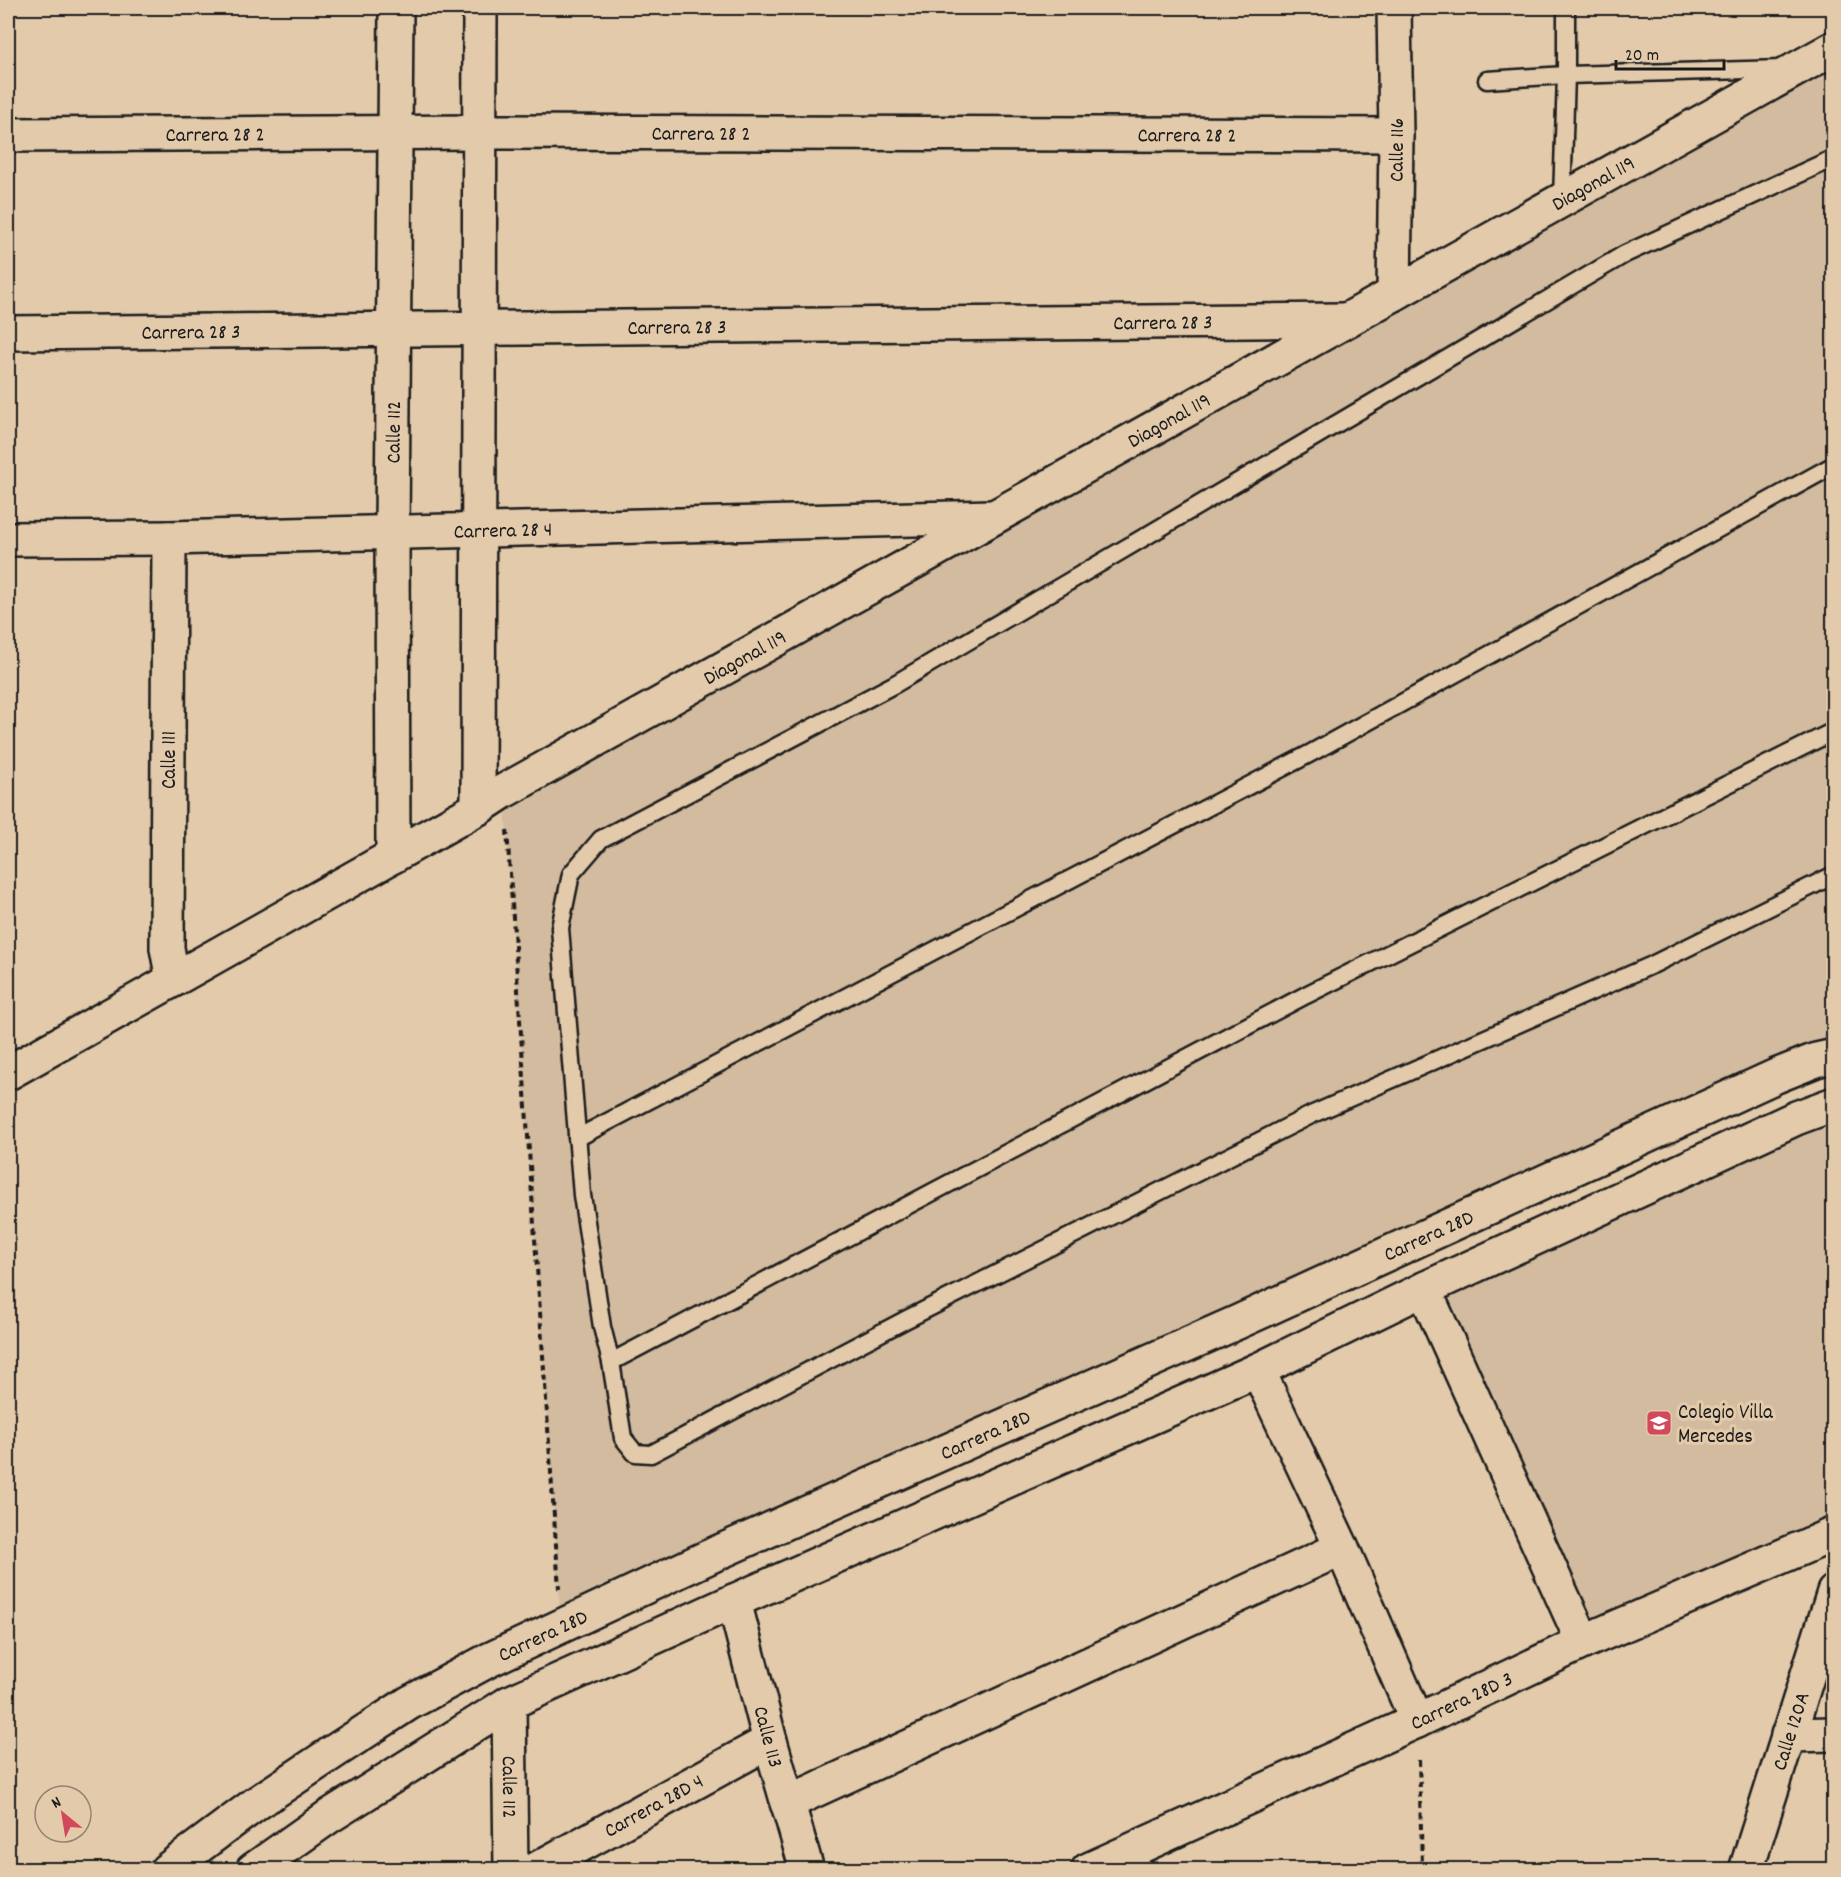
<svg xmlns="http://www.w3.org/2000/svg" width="1841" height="1877" font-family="Dekko,sans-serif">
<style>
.built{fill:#d2bb9f}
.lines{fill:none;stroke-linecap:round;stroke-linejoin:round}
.lane-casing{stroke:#1c1c1c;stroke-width:21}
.street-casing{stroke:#1c1c1c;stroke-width:38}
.secondary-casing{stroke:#1c1c1c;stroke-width:38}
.path{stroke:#1c1c1c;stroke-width:4;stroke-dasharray:6 4.5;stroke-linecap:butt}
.lane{stroke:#e3caab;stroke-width:16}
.street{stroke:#e3caab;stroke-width:33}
.secondary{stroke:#e3caab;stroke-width:33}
.labels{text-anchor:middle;stroke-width:6;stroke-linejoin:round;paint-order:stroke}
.street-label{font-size:21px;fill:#1c1c1c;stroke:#e3caab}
.poi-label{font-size:21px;fill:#1c1c1c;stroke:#e3caab;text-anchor:start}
</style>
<rect width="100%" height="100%" fill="#e3caab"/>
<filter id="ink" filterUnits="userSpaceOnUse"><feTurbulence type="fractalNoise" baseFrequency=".0167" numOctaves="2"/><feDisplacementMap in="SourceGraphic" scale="12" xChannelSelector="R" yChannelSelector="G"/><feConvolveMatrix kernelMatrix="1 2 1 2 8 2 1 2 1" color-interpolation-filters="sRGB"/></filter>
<g filter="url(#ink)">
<g class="built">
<polygon points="1833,48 1833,1056 561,1625 504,791"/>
<polygon points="1833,1104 1833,1534 1583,1642 1424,1289"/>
</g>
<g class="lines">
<defs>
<g id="lane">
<polyline points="1487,80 1566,75 1783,69"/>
<polyline points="1834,158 1625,254 895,684 601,839 571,874 560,928 582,1195 602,1327 611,1362 623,1438 635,1453 651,1454 907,1319 1313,1114 1652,965 1834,875"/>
<polyline points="1562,199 1566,75 1566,8"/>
<polyline points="577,1138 1311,753 1834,465"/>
<polyline points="611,1362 1306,995 1834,731"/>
</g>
<g id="street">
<path id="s1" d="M8,135L480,132L1396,135"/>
<path id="s2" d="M1394,294L1396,135L1394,8"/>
<path id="s3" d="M8,333L1344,320"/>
<polyline points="169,538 167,948 173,980"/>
<path id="s4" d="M8,539L169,538L993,517"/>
<polyline points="478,808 480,8"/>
<path id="s5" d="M393,856L392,533L396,8"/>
<path id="s6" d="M8,1073L478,808L504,791L1834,48"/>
<polyline points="1424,1289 1583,1642"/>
<polyline points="1258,1370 1342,1548 1417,1721"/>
<path id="s7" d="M734,1601L770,1741L807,1870"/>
<path id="s8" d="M509,1703L511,1870"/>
<polyline points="1788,1735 1834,1734"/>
<polyline points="787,1803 1342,1548"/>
<path id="s9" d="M535,1870L770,1741"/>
<path id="s10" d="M1088,1870L1417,1721L1583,1642L1834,1534"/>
<path id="s11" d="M1746,1870L1834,1592"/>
</g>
<g id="secondary">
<path id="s12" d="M167,1870L257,1803L335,1751L409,1703L489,1660L717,1553L1238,1322L1776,1076L1816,1060L1834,1056"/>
<polyline points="253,1870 328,1817 509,1703 734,1601 1258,1370 1424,1289 1796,1118 1834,1104"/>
</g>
</defs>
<use href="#lane" class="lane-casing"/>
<use href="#street" class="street-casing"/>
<use href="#secondary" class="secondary-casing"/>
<g class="path">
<polyline points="507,830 559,1589"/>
<polyline points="1419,1760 1422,1865 1424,1870"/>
</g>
<use href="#lane" class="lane"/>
<use href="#street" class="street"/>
<use href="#secondary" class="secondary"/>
</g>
</g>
<defs>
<symbol id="school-square" viewBox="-11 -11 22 22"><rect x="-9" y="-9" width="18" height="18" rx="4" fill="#d1495b" stroke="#e3caab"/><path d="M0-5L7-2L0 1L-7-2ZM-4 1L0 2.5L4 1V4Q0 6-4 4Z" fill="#fff"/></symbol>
</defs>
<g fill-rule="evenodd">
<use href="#school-square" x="1644" y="1408" width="30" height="30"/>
</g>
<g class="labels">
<g class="street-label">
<text dy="7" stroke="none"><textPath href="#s1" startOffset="693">Carrera 28 2</textPath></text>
<text dy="7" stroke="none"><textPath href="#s1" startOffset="207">Carrera 28 2</textPath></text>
<text dy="7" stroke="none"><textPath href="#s1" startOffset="1179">Carrera 28 2</textPath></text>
<text dy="7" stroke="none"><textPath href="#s2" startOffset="144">Calle 116</textPath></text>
<text dy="7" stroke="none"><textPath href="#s6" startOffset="1818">Diagonal 119</textPath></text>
<text dy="7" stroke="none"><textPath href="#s3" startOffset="1155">Carrera 28 3</textPath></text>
<text dy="7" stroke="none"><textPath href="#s3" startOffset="669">Carrera 28 3</textPath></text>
<text dy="7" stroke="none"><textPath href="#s3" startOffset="183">Carrera 28 3</textPath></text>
<text dy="7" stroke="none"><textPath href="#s6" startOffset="1332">Diagonal 119</textPath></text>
<text dy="7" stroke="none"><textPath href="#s5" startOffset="424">Calle 112</textPath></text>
<text dy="7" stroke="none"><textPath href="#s4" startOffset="495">Carrera 28 4</textPath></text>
<text dy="7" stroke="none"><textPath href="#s6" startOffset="846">Diagonal 119</textPath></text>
<text transform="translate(168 760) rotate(-90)" y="7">Calle 111</text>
<text dy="7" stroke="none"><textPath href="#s12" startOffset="1416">Carrera 28D</textPath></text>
<text dy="7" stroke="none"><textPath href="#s12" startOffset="930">Carrera 28D</textPath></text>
<text dy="7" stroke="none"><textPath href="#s12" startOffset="444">Carrera 28D</textPath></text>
<text dy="7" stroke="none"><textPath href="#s10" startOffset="410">Carrera 28D 3</textPath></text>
<text dy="7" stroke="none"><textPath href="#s11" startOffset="146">Calle 120A</textPath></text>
<text dy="7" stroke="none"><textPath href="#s7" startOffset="140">Calle 113</textPath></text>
<text dy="7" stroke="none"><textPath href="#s8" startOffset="84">Calle 112</textPath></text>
<text dy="7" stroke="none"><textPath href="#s9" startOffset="135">Carrera 28D 4</textPath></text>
</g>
<g class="poi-label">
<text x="1678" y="1418">Colegio Villa<tspan x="1678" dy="24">Mercedes</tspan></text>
</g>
</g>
<rect width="1841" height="1877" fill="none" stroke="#e3caab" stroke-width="30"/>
<rect x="15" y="15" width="1811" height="1847" fill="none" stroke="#1c1c1c" stroke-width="2" filter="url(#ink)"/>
<g transform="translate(63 1814) rotate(330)"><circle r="28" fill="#e3caab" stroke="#938472" stroke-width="1.5"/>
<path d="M0-4.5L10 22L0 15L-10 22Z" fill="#d1495b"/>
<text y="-9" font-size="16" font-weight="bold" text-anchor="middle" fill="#1c1c1c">N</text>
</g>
<path d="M1616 60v9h108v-9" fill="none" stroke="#1c1c1c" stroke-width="3"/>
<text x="1625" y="60" font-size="18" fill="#1c1c1c" stroke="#e3caab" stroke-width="4.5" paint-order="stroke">20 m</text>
</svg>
